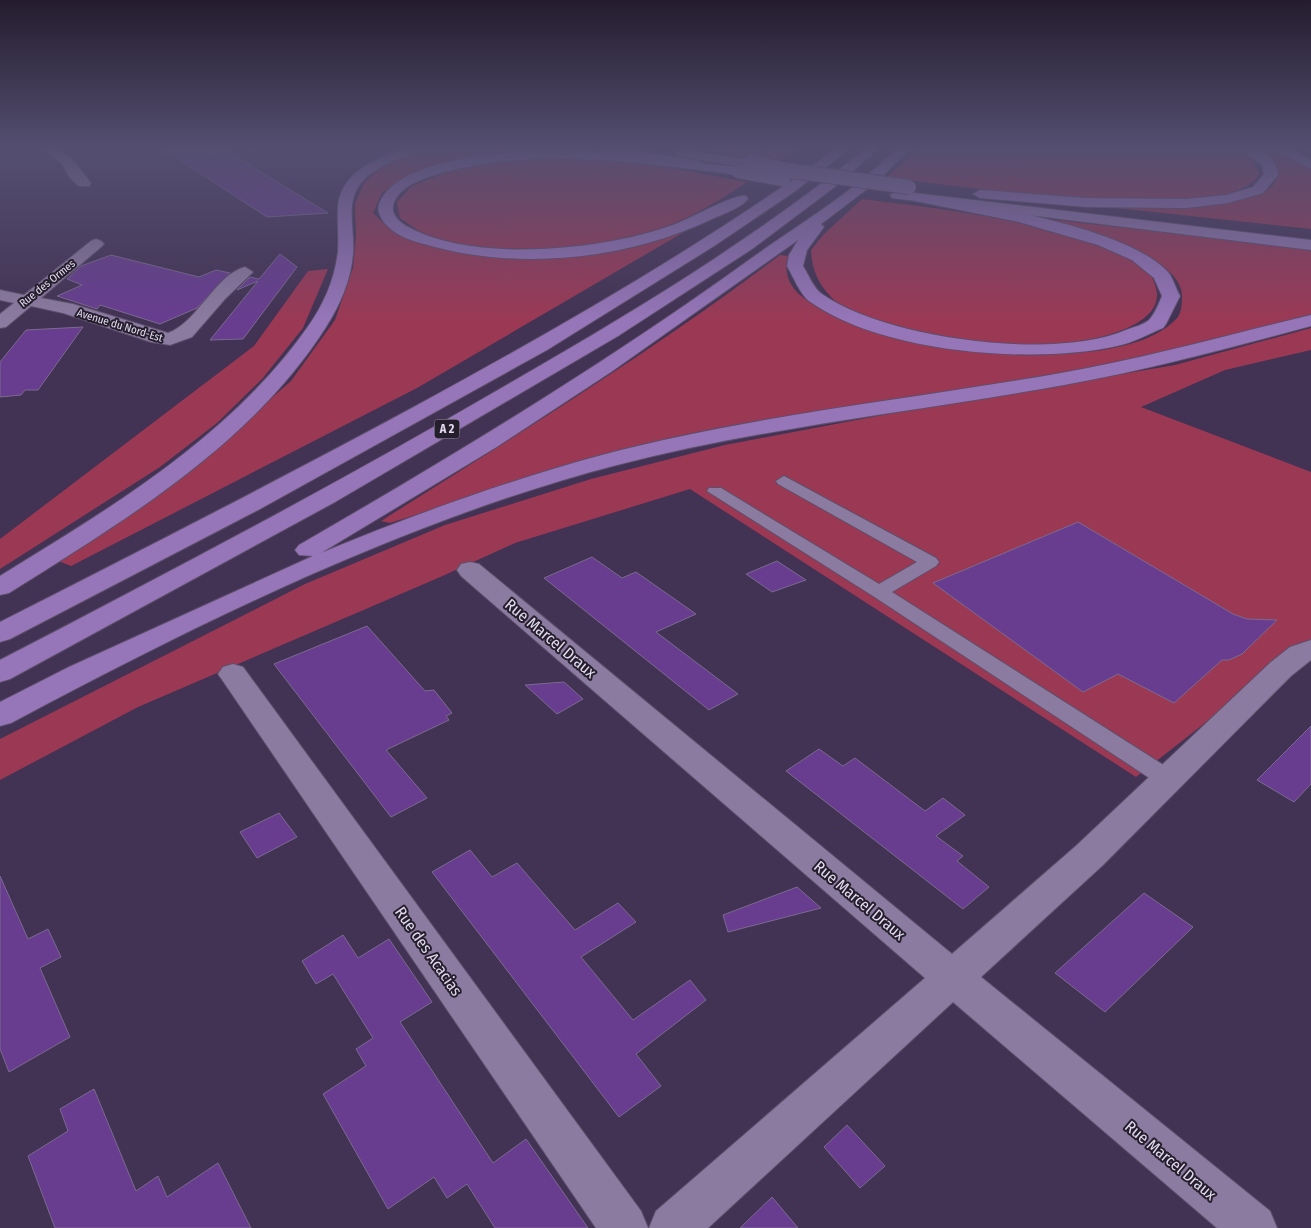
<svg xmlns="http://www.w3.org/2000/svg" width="1311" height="1228" font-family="'Fira Sans Condensed',sans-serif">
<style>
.green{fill:#9b3955}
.building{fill:#683d90;stroke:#7b6a8f}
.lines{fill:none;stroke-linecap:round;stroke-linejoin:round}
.lane-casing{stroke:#5d4f6b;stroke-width:2}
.street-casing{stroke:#5d4f6b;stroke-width:2}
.primary-casing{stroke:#5d4f6b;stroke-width:2}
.highway-casing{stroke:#5d4f6b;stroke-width:2}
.lane{fill:#8c7ba0;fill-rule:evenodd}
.street{fill:#8c7ba0;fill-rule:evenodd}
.primary{fill:#9278af;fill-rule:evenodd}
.highway{fill:#9676b9;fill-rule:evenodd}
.primary-bridge-casing{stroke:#5d4f6b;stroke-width:16;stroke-linecap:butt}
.highway-bridge-casing{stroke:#5d4f6b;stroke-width:16;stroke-linecap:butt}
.primary-bridge{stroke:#9278af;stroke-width:14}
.highway-bridge{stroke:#9676b9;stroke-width:14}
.labels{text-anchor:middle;stroke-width:4;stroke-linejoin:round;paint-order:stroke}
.far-street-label{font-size:11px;fill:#e3daef;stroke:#251e2d}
.shield{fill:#251e2d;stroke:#aaa2b5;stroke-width:1}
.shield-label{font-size:12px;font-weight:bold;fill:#e3daef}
.near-street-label{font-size:16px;fill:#e3daef;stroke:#251e2d}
</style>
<rect width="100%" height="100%" fill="#423253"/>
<g class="green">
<polygon points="421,149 591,149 629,157 534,153 406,178 382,193 373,213 387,226 405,236 437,246 567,254 684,232 417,388 71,566 56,560 190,470 291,381 335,320 353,268 356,234 355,204 364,183 376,171"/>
<polygon points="701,149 797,149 778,162"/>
<path d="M918,149H1237L1250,156L1259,173C1240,229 940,184 887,177Z"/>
<path d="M1252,149H1274L1311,168V229L1098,206C1133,206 1251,211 1273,185C1275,182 1277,178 1279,175C1275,161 1264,155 1252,149Z"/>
<path d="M533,158H570L655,165L747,182C722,199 696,215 667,226C607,249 477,261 419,231C412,227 406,222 400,218L397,202L412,186L447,172L493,161Z"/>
<path d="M862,199C942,209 1026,218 1102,247C1118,253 1137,260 1149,272C1153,278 1156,286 1157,293C1158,307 1148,316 1137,323C1070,361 924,345 857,312C849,308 837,304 831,297C817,282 812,269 811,250L824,234Z"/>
<path d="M1039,218L1311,249V315L1208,344L1065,373L802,414L476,496L390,523L381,521C516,435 652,352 780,255L788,256C780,287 805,301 830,313C906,352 1012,361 1096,351C1124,347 1159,339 1178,317C1181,312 1182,305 1182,299C1186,254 1072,228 1039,218Z"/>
<polygon points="328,269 303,328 262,379 217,423 160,467 0,569 0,539 254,346 308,271"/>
<polygon points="1311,328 1311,350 1225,370 1141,407 1311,472 1311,640 1136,777 690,489 515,543 438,578 138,707 0,780 0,739 305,584 445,525 591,479 725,445 909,410 1175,365"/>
</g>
<g class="building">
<polygon points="163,149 204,149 214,156 230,153 328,213 267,217"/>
<polygon points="280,254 297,267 243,339 210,340 258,281 237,290 250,277 259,279"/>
<polygon points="111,255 199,277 216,270 230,273 197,308 160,324 100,305 97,309 57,296 82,285 67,279 81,266"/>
<polygon points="83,327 38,390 25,390 21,395 0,397 0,362 26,330"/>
<polygon points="1078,522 1233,614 1247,619 1277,620 1242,654 1229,660 1222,660 1174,703 1118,674 1083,692 933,583"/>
<polygon points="592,557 622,578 636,572 696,614 656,632 738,694 709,710 544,578"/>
<polygon points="777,561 806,580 772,592 746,574"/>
<polygon points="367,626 425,691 434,690 452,713 446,716 449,720 386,750 427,798 391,817 274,664"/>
<polygon points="564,682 583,699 557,714 525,685"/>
<polygon points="1311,726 1311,784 1294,802 1257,780"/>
<polygon points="819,749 843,766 855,758 925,811 943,798 965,815 936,836 963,856 957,861 989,887 963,909 786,771"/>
<polygon points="279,813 297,837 257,858 240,832"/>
<polygon points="470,850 492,877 517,863 575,930 618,903 636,922 581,957 633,1020 690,980 706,1000 636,1054 661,1086 619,1117 432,872"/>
<polygon points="0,876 28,939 48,929 61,957 40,968 70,1037 9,1072 0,1049"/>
<polygon points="797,887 821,908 728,932 723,915"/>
<polygon points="1144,893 1193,927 1105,1012 1055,973"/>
<polygon points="343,935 358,958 389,939 432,1002 400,1022 493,1163 526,1139 588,1228 495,1228 467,1184 447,1198 434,1177 388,1209 323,1094 366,1066 356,1049 373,1038 333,974 316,984 302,961"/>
<polygon points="94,1089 136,1191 158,1176 167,1197 218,1163 251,1228 55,1228 28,1156 68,1131 60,1109"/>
<polygon points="847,1125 885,1166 860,1188 824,1147"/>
<polygon points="772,1197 798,1228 740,1228"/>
</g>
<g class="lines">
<defs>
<polygon id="lane" points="784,476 936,558 939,562 936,566 892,592 1176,773 1179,779 1176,785 1168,787 1160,785 873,596 707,491 709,488 721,488 879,584 917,562 778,484 776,481"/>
<g id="street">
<polygon points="44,149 57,149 72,159 91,183 89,186 79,186 70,178 62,164"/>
<polygon points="206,149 230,149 228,152 214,154"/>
<path d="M96,239L101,241L104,244L101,247L41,298L73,304L168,333C197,323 216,274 245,267L253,272L225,299L192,337L170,345L151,342L63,313L31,306L6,327L0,328V314L14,303L0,300V290L24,295L91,241Z"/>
<polygon points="470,562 479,564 952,954 1077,845 1271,662 1290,647 1311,640 1311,660 1291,676 1103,865 981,977 1270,1211 1277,1228 1217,1228 953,1002 708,1228 649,1228 656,1211 925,978 461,576 457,570 461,564"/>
<polygon points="233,664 243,667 641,1211 648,1228 596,1228 223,681 218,674 223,667"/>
</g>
<g id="primary">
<polygon points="602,149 627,149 700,161 706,165 700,169 608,153"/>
<polygon points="681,149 749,160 755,164 749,168 677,156 675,153"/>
<polygon points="897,191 1311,240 1311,250 892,198 890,195"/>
</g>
<g id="highway">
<path d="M402,149H418C414,154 405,156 398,159C384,165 367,173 358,187C346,206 355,232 353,254C351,280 340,305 326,327C251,445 125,520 9,593L0,595V576C112,507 230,437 307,328C323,306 335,279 338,251C339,236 337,221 338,206C341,173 375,159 402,149Z"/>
<path d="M836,149H849L794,192L714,246L547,350L260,509L10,639L0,642V622C138,552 275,482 412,408C557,329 701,247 836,149Z"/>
<path d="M865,149H878L836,186L752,249L618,336L335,502L10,679L0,682V660C168,573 335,485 498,390C625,317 751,242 865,149Z"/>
<path d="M896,149H909L879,180L821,224L824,227L807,250L803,266C808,274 814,289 822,294C886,339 1054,361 1126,330C1133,327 1145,325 1150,319C1155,313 1159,303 1162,296L1154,278L1132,260L1098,245L1019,222L915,201L913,198L915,195L920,194C981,205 1126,227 1168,272C1173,278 1176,289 1180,296L1166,324L1163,328C1148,334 1133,343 1117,346C1032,365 881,353 809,301C800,294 793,276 787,266L789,255L798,240L611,372L495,448L321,553C413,515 506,481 602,455C753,415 908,400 1061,373C1146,358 1228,335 1311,315V326C1229,348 1147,370 1064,385C915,412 764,427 617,465C409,519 200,622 11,723L0,726V702L69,667L313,556L299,555L295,550L299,545C453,456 605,364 749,260C799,224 853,193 896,149Z"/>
<path d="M1241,149C1257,147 1277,156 1278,175L1263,193L1228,203L1186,208L1087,207L980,198L973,194L980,190L1087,198L1186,199L1226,195L1253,187L1264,174L1262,165Z"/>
<polygon points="1274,149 1289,149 1311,160 1311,169"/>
<path d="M543,150L622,154L738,167L745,171L738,175C639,163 539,146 441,173C425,178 401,185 394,202C389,214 400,223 410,228C477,263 604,250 673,225C688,220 735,193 746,196L748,199C741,208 723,214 712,219C630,258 527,270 439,248C424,244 409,241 396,233C387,227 374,214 380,202C400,158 501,153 543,150Z"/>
</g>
</defs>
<use href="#lane" class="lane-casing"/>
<use href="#street" class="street-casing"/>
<use href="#primary" class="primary-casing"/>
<use href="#highway" class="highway-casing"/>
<use href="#lane" class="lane"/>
<use href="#street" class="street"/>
<use href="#primary" class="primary"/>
<use href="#highway" class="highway"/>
<defs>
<g id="primary-bridge">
<polyline points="764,167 909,187"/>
<polyline points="738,171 783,179"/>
</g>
<polyline id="highway-bridge" points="751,162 794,172"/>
</defs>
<use href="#primary-bridge" class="primary-bridge-casing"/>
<use href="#highway-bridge" class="highway-bridge-casing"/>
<use href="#primary-bridge" class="primary-bridge"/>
<use href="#highway-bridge" class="highway-bridge"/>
</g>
<linearGradient id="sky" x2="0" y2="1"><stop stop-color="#241c2e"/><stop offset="0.46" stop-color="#544f71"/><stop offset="1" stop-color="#544f71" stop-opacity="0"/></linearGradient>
<rect width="1311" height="321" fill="url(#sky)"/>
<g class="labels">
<g class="far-street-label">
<text transform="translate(47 283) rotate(-39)" y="4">Rue des Ormes</text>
<text transform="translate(120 325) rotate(17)" y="4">Avenue du Nord-Est</text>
</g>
<rect class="shield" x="434.5" y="419.5" width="25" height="19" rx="4"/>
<g class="shield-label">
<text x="447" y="433">A 2</text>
</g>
<g class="near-street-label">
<text transform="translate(551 638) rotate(40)" y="6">Rue Marcel Draux</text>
<text transform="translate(860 900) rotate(40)" y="6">Rue Marcel Draux</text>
<text transform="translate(429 951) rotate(55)" y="6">Rue des Acacias</text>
<text transform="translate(1171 1160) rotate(40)" y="6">Rue Marcel Draux</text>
</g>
</g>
</svg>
